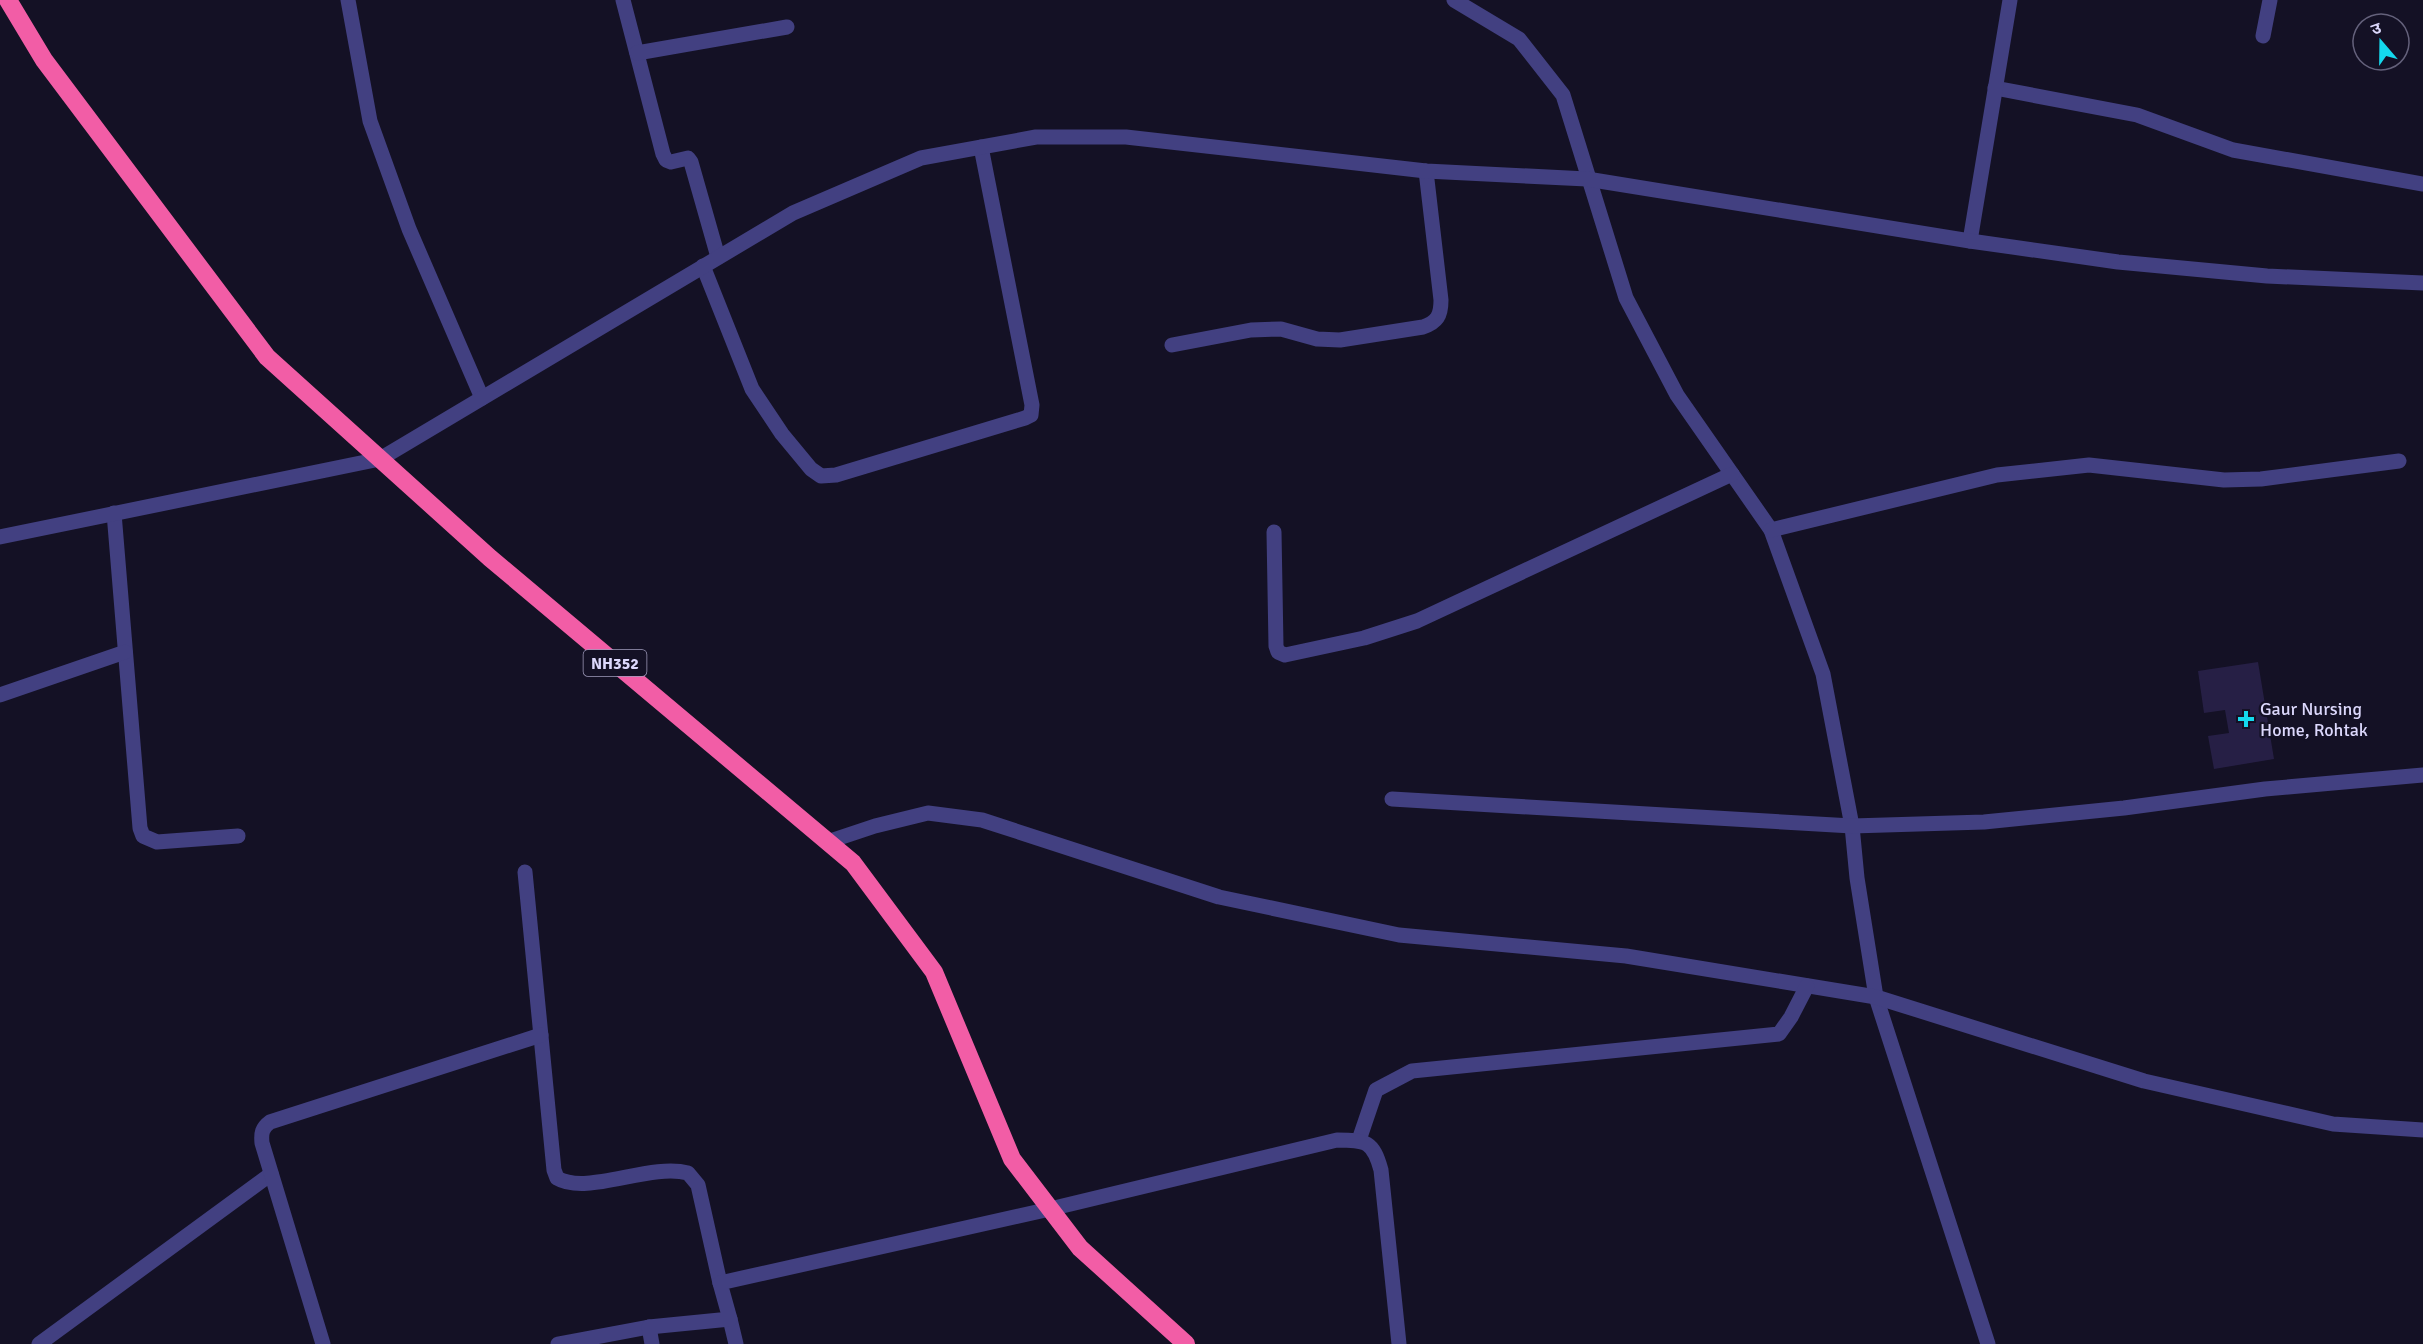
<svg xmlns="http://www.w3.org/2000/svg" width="2423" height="1344" font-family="Signika,'Noto Sans Devanagari',sans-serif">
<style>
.building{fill:#261f45}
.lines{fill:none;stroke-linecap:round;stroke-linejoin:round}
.street{stroke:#424081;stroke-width:15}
.highway{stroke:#f25da6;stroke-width:18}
.poi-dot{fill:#14d9ed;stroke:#141125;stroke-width:2}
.labels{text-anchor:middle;stroke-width:4.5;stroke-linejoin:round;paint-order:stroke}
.shield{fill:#141125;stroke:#a09cbc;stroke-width:1.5}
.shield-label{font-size:16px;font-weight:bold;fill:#dcd8fc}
.poi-label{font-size:18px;fill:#dcd8fc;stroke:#141125;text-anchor:start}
</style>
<rect width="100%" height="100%" fill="#141125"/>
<polygon class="building" points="2258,662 2274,759 2214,769 2208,736 2229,733 2225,710 2204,713 2198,671"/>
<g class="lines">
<g class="street">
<polyline points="348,0 370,121 409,229 482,398"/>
<polyline points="623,0 663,154 666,160 671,162 688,158 691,162 718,257"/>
<polyline points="1454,0 1519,39 1563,95 1626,298 1677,395 1771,530 1823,674 1852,826 1857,878 1876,997 1988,1344"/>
<polyline points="2263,36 2270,0"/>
<polyline points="637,53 787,27"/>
<polyline points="1995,88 2137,115 2233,150 2423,184"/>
<polyline points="1970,241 2010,0"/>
<polyline points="703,266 752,389 782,434 811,469 821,476 836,475 1025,418 1031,415 1032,405 981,147"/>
<path d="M1172,345L1251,330L1281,329L1317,339L1340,340L1423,327C1437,322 1441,316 1441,300L1426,171"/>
<polyline points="114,513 140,828 143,836 157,842 238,836"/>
<polyline points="1771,530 1997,475 2089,465 2224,480 2261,479 2399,461"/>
<polyline points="1274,532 1276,646 1278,652 1285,655 1364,638 1417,621 1732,474"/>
<polyline points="0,537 380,459 793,213 921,158 1036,137 1126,137 1426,171 1587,179 1970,241 2118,262 2267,276 2423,283"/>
<polyline points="0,695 125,652"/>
<polyline points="1392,799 1852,826 1984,822 2124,808 2265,789 2423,775"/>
<polyline points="827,842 875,826 928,813 982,820 1219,897 1399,935 1626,956 1876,997 2144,1081 2333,1124 2423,1130"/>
<path d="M525,872L554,1170L557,1178C587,1196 649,1163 688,1173L698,1185L720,1283"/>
<polyline points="1359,1140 1376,1090 1412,1071 1779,1034 1791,1017 1807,986"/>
<polyline points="730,1319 736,1344"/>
<polyline points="39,1344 271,1174"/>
<path d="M323,1344L262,1143C261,1133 262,1128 270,1122L541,1035"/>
<polyline points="558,1344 649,1327"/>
<path d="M652,1344L649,1327L730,1319L720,1283L1050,1209L1337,1140C1366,1140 1373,1141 1381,1170L1399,1344"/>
</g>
<polyline class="highway" points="8,0 44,60 267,357 490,558 853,863 934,972 1012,1159 1080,1248 1186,1344"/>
</g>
<path class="poi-dot" d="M2243 710h6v6h6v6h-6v6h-6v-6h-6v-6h6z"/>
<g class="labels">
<rect class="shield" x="583.5" y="650" width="63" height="26" rx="4.5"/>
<g class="shield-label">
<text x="615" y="669">NH352</text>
</g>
<g class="poi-label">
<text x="2260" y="715">Gaur Nursing<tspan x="2260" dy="21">Home, Rohtak</tspan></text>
</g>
</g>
<g transform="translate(2381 42) rotate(340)"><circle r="28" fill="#141125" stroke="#64617b" stroke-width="1.5"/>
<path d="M0-4.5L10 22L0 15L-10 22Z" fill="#14d9ed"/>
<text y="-9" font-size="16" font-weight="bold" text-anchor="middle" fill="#dcd8fc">उ</text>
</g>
</svg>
